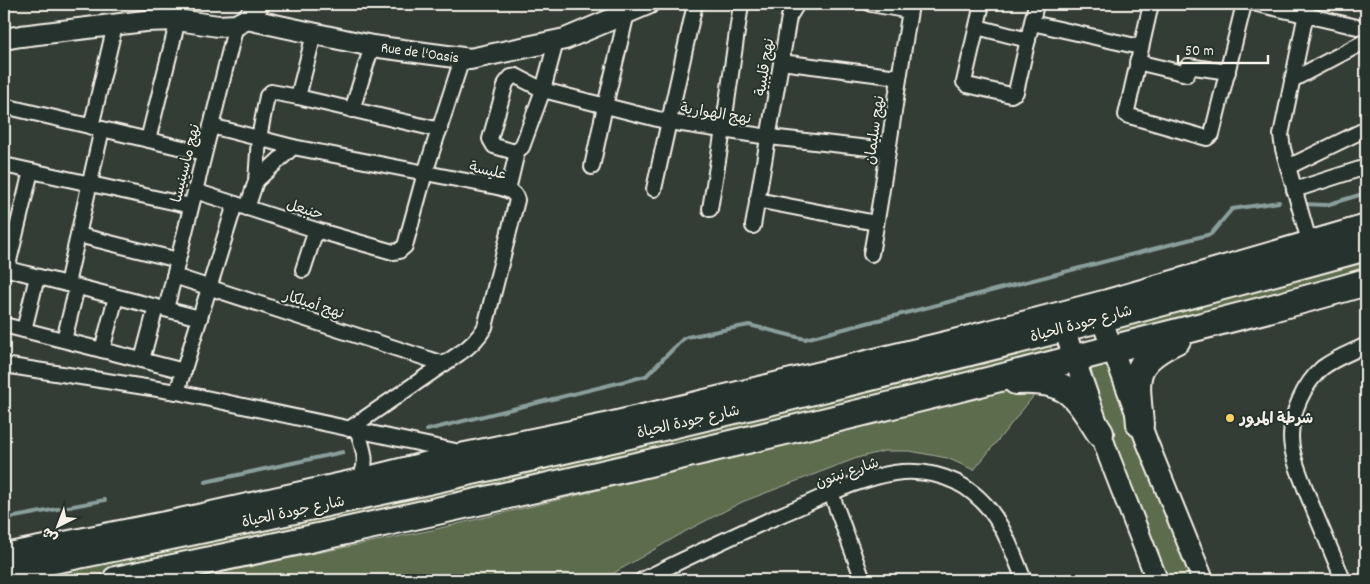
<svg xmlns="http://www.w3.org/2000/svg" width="1370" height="584" font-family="Dekko,'Playpen Sans Arabic',sans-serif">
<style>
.green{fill:#5d6c4e;stroke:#a8ae9b}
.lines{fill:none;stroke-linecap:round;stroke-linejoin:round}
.stream{stroke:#8a9e9b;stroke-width:4}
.street-casing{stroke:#f4f1e8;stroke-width:18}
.secondary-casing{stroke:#f4f1e8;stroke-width:24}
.highway-casing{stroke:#f4f1e8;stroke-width:30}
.street{stroke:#26332d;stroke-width:14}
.secondary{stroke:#26332d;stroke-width:20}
.highway{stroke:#26332d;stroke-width:26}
.poi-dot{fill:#ffd166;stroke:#26332d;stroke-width:2}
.labels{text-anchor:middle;stroke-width:4;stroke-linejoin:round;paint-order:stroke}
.street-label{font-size:15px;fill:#f4f1e8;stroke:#26332d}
.poi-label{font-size:15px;font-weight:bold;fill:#f4f1e8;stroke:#26332d;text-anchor:start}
</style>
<rect width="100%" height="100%" fill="#343c36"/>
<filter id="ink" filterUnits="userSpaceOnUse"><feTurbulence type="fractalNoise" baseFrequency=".02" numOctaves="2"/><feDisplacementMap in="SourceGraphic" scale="10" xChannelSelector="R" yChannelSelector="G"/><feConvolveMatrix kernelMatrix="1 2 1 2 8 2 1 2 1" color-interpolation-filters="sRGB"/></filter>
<g filter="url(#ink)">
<g class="green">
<polygon points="1366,254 1366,269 1123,336 1116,323"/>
<polygon points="1047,335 1053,354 428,505 76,580 4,580"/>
<polygon points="1092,361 1101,361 1111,372 1192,580 1167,580 1091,381"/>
<polygon points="1024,386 1040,388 974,470 947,458 910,451 884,451 857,458 742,502 686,531 602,580 180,580 432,530 862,427 977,395"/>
</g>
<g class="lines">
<g class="stream">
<polyline points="1302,204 1326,205 1366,193"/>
<polyline points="427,430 646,376 683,339 687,337 749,325 805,339 1211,234 1232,209 1279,202"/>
<polyline points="205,482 343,452"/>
<polyline points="4,519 105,500"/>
</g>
<defs>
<g id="street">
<path d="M871,4L910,11C896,92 886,173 871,254"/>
<polyline points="982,4 964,82 967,85 1011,95 1016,92 1036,4"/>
<polyline points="1151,4 1126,115 1207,138 1212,134 1244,4"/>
<polyline points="1257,4 1366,29"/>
<polyline points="1308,4 1281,135 1283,149 1309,241"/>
<polyline points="1032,23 1140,47"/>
<polyline points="977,27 1028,40"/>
<polyline points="556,42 543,90 522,147 515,152 494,146 490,139 506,83 511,77 516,76 543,90 669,122 769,137 887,150"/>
<polyline points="781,62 898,77"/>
<polyline points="1137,62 1187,74 1188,66 1228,72"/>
<polyline points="1292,80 1366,41"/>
<polyline points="298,97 314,34"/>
<polyline points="4,106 204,153"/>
<polyline points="352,110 372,46"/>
<path d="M211,126L293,147L497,187C505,189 515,191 517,200L485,327C478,339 471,346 460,353L349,429"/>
<polyline points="91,127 115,25"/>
<polyline points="148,140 178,20"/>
<polyline points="4,165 191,206"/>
<polyline points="592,167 605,106 627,13"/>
<polyline points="1288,167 1366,129"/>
<polyline points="256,181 293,147"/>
<polyline points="654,189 695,4"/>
<polyline points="508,190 517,152"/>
<polyline points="1294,190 1366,167"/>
<polyline points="195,191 316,230 393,252 399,251 405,246 425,173 462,59"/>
<polyline points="757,200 876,223"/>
<polyline points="247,208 256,181 259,138 267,96 271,92 298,97 440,130"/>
<polyline points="710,209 723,130 741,4"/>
<polyline points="753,226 789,17 797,4"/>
<polyline points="78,235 178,260"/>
<polyline points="4,268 200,318"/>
<polyline points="7,269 31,171"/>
<polyline points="303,270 316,230"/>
<polyline points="174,276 444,364"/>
<polyline points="67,284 102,129"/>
<polyline points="166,309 236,25"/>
<polyline points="4,325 184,371"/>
<polyline points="24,330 37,277"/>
<polyline points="64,340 77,287"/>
<polyline points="102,350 116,297"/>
<polyline points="142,360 156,307"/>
<polyline points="4,365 177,392 460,452"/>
<polyline points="177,392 235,204"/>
<path d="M358,431C363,452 369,458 360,479"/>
<polyline points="831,493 863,580"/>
<path d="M642,580C696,553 749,528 804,505C833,492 863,478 894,473C921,469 951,475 973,493C1001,515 1011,548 1024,580"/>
<path d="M1343,580C1331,549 1317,519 1305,488C1299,472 1291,454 1291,436C1291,413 1304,384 1322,368C1335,358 1352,352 1366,345"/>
</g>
<g id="secondary">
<polyline points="247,19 372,46 470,59 565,39 648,4"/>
<polyline points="4,39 21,36 145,21 178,20 218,26 236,25 247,19 259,4"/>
<polyline points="1101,318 1147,442 1203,580"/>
<polyline points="1064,329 1109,457 1157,580"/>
<polyline points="4,554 175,520 360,479 465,453 605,424 954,340 1107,300 1366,225"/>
</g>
<g id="highway">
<path d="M1016,381C1068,378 1075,394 1100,433"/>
<path d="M1140,424C1136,377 1129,363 1177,340"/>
<path d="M4,570C461,479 917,372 1366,247"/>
<path d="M116,580C436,513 756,442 1073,359C1170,333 1269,311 1366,282"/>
</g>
</defs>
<use href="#street" class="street-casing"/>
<use href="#secondary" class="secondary-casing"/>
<use href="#highway" class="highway-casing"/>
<use href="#street" class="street"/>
<use href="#secondary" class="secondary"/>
<use href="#highway" class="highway"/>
</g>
</g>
<circle class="poi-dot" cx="1230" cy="418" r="5"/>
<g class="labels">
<g class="street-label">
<text transform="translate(420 52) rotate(8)" y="5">Rue de l'Oasis</text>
<text transform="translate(764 67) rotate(-81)" y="5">نهج قليبية</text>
<text transform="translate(716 113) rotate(9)" y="5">نهج الهوارية</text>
<text transform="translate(874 130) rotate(-82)" y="5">نهج سليمان</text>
<text transform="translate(185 163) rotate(-76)" y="5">نهج ماسينيسا</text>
<text transform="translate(488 170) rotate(13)" y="5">عليسة</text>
<text transform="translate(305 209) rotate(17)" y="5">حنبعل</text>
<text transform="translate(314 304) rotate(18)" y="5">نهج أميلكار</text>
<text transform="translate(1081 323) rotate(-15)" y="5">شارع جودة الحياة</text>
<text transform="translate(688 421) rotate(-13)" y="5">شارع جودة الحياة</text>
<text transform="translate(847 472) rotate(-19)" y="5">شارع نبتون</text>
<text transform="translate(293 511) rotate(-12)" y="5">شارع جودة الحياة</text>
</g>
<g class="poi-label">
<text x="1240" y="423">شرطة المرور</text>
</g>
</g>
<rect width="1370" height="584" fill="none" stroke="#26332d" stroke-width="20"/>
<rect x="10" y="10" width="1350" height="564" fill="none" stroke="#f4f1e8" stroke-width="2" filter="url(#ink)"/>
<g transform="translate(58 526) rotate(222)" stroke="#26332d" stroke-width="4" paint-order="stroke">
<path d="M0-4L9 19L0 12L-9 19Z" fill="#f4f1e8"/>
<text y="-8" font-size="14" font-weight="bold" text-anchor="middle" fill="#f4f1e8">ش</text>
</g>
<path d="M1178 55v8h90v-8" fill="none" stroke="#f4f1e8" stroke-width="2.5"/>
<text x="1185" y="55" font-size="15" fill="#f4f1e8" stroke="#26332d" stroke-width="4" paint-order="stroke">50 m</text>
</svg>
